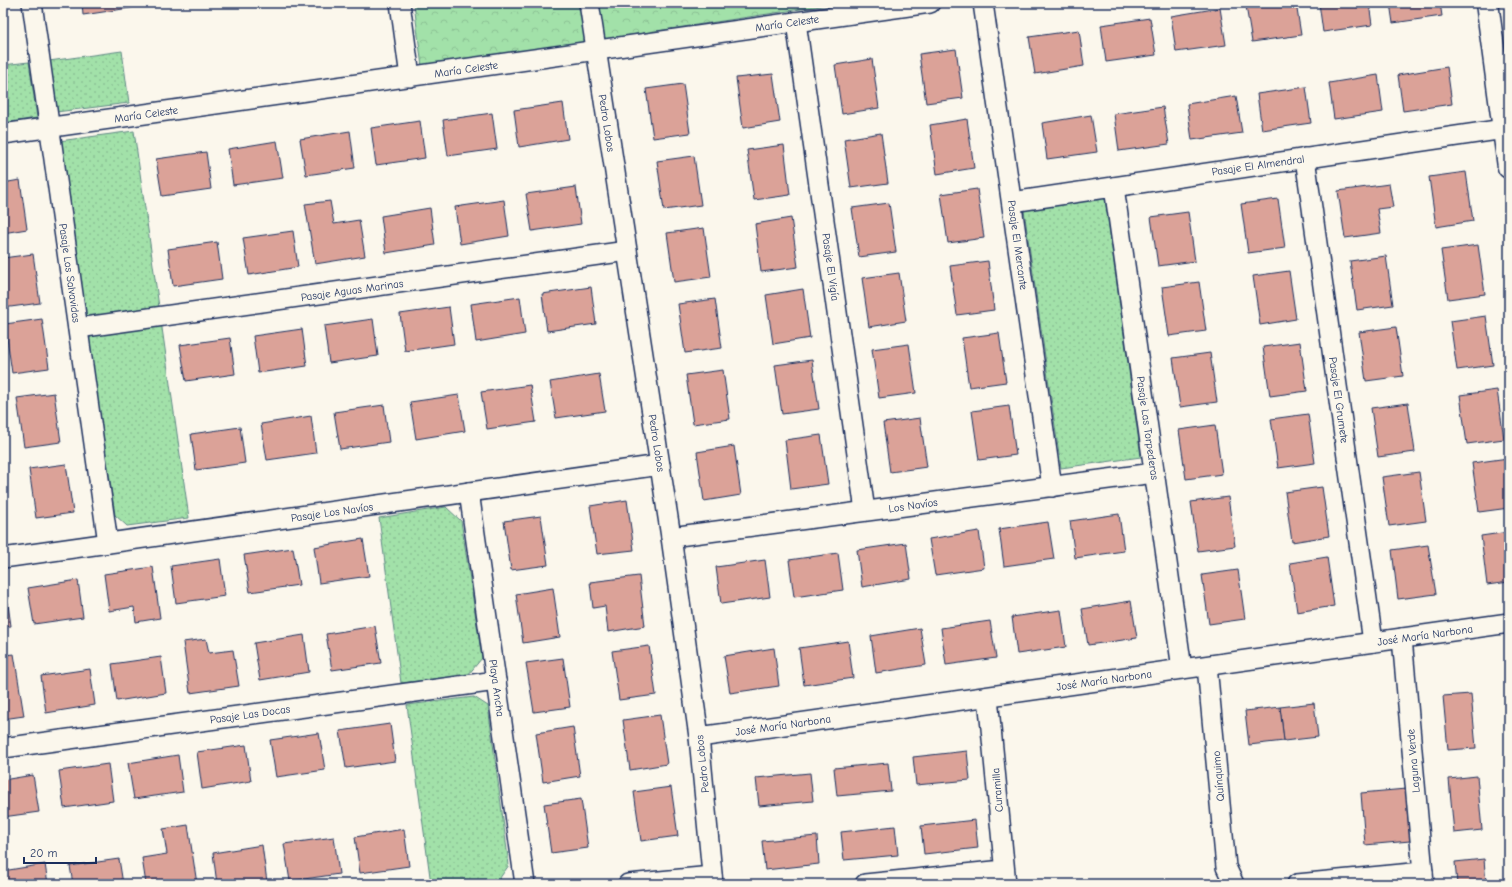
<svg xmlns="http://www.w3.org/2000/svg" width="1512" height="887" font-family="'Comic Neue',sans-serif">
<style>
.grass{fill:url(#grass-dots);stroke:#5e8884}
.park{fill:url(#park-crowns);stroke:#5e8884}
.building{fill:#dba298;stroke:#1b2f5e}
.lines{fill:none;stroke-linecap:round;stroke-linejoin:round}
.minor-casing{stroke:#1b2f5e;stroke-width:22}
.tertiary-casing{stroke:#1b2f5e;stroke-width:25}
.minor{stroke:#fbf7ec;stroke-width:19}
.tertiary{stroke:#fbf7ec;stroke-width:22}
.labels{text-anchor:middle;stroke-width:4;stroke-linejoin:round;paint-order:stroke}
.street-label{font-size:11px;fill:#1b2f5e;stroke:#fbf7ec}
</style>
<defs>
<pattern id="grass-dots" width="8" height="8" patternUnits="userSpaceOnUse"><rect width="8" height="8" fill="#a2e1a9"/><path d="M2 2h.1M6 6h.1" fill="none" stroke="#8bc194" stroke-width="1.8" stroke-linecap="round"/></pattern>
<pattern id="park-crowns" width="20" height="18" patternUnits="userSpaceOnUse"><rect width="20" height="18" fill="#a2e1a9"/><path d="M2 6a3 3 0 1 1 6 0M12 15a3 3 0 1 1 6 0" fill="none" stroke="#8bc194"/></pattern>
</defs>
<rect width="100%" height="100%" fill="#fbf7ec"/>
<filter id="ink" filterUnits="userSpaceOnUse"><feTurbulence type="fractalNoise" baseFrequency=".025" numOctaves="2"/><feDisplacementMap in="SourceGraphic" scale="8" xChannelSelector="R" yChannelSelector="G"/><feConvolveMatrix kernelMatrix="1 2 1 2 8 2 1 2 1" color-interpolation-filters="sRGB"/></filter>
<g filter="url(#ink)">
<g class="grass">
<polygon points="122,51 129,103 56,112 49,61"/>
<polygon points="29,62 37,118 3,123 3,65"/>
<polygon points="134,131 189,518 127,526 115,515 59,141"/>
<polygon points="1105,198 1141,457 1061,468 1024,210"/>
<polygon points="446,507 461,521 482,658 468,675 401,683 379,518"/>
<polygon points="474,697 488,706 509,865 497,882 480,884 431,884 407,705"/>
</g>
<polygon class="park" points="419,3 840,3 422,67 414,4"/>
<g class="building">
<polygon points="82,3 163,3 83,15"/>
<polygon points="1264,3 1296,3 1301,35 1252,42 1246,6"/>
<polygon points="1319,3 1369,3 1372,25 1323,32"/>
<polygon points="1390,3 1440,3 1442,16 1393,23"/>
<polygon points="1220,8 1226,45 1176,52 1171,16"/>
<polygon points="1150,18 1156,55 1106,62 1101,25"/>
<polygon points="1079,30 1084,66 1035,74 1029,37"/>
<polygon points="956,49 963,98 926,103 919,54"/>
<polygon points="872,59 879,108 842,114 835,65"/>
<polygon points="1447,67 1452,104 1403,111 1398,75"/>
<polygon points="773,74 780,122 743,128 736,78"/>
<polygon points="1378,75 1383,112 1334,119 1329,83"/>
<polygon points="683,84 690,133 653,138 646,89"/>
<polygon points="1306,87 1311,123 1262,130 1257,94"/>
<polygon points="1236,96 1242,133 1192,140 1187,104"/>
<polygon points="563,103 568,139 519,147 514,110"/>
<polygon points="1163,107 1169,144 1119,151 1114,114"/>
<polygon points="492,113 497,149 448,156 443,120"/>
<polygon points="1091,115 1097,152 1047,159 1042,123"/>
<polygon points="967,119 974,168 937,174 930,125"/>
<polygon points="420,121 425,158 376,165 371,128"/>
<polygon points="350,131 355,168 306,175 300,139"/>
<polygon points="881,133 888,183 851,188 844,139"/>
<polygon points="277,141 283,178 233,185 228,149"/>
<polygon points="784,145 790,195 754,200 747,150"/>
<polygon points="206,152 211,189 162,196 156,159"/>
<polygon points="694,156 701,205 664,210 657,161"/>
<polygon points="1466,172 1473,221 1436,227 1429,177"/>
<polygon points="20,180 27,229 3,233 3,183"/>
<polygon points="1389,184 1393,207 1377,209 1381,233 1345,238 1338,191"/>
<polygon points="576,187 581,224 532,231 526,194"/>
<polygon points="977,189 984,238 948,243 941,194"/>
<polygon points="1278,199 1285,248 1248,253 1241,204"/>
<polygon points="504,200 509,236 460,244 455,207"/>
<polygon points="330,201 334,224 359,220 365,256 315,264 305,204"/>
<polygon points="889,203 896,252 859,257 852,208"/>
<polygon points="430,208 435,245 386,253 381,216"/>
<polygon points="1188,212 1195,261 1158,266 1151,217"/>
<polygon points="791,218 798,267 761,272 755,224"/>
<polygon points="704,228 711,277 674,282 667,233"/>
<polygon points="293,231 298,267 249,275 243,238"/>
<polygon points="217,242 222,279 173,286 168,249"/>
<polygon points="1478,245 1485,294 1448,299 1441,250"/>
<polygon points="33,254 40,303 3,308 3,258"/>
<polygon points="1386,256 1393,305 1357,310 1350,261"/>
<polygon points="988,261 994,310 957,315 950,266"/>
<polygon points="1289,271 1296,319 1260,325 1253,276"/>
<polygon points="899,273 906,321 869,327 862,278"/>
<polygon points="1199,282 1206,331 1169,336 1162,287"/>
<polygon points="591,287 596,324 547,331 542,294"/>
<polygon points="803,289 810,338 773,344 766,295"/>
<polygon points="520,297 525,334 476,342 471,304"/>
<polygon points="715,299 722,348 685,353 678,304"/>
<polygon points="449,307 454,344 405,351 400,314"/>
<polygon points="1486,316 1493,365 1457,370 1450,321"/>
<polygon points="42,319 49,368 12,373 5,324"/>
<polygon points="373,319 378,356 329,363 324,326"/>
<polygon points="1396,327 1403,376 1366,381 1359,332"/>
<polygon points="302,329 307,366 258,373 253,336"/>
<polygon points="999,333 1006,382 969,387 962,338"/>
<polygon points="230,338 235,374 186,381 180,345"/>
<polygon points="1300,342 1307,391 1270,396 1263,347"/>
<polygon points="909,344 916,393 879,398 872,349"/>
<polygon points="1210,353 1217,402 1180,407 1173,358"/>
<polygon points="812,360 819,409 782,414 775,365"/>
<polygon points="723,370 730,419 693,424 686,375"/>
<polygon points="599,374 605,411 556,418 550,382"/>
<polygon points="530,385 536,422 487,429 481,392"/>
<polygon points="1497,390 1504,439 1467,444 1460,395"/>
<polygon points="54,393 61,442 24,447 17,398"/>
<polygon points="459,395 465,431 416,439 410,402"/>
<polygon points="1408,403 1415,452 1378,457 1371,408"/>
<polygon points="384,405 389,442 340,449 334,412"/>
<polygon points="1009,406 1016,455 979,460 972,411"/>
<polygon points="1308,414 1315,463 1278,468 1271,419"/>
<polygon points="311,416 316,453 267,460 261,424"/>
<polygon points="920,418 927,467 890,472 883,423"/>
<polygon points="1215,425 1222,474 1186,479 1179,430"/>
<polygon points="240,427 245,463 196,470 191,434"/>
<polygon points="821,435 828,484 791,489 785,440"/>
<polygon points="734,446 741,495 704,501 697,452"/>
<polygon points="1508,458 1509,508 1479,512 1472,463"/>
<polygon points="66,464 73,513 36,518 29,469"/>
<polygon points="1419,472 1426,521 1389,526 1382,477"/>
<polygon points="1322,487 1329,536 1292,542 1285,492"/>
<polygon points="1228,497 1235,546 1198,551 1191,502"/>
<polygon points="627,500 634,550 597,554 590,506"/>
<polygon points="1119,514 1124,551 1075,558 1070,521"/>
<polygon points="541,516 548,565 511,570 504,521"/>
<polygon points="1048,522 1054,559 1004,566 999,529"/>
<polygon points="979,531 984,568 935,575 929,539"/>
<polygon points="1509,532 1509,582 1487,585 1481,536"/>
<polygon points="363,539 369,576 319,583 314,547"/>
<polygon points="906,543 911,579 862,587 857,550"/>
<polygon points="1428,545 1436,594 1398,599 1392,550"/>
<polygon points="293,548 299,585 250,592 244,555"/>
<polygon points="838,553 843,590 794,597 789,560"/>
<polygon points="1327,557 1334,606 1297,612 1290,563"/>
<polygon points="220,559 225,596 176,603 171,566"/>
<polygon points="765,560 770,597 721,604 716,567"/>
<polygon points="153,567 160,618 136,622 134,607 109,611 104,574"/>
<polygon points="1238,570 1245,619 1209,624 1202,575"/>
<polygon points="639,576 645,626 608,632 605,606 593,608 590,582"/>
<polygon points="78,580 83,617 34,624 28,588"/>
<polygon points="553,588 560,637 523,643 516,594"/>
<polygon points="3,590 6,590 11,626 3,627"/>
<polygon points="1131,601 1137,638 1088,645 1082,609"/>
<polygon points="1061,610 1066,647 1017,654 1012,617"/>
<polygon points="990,621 996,658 946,665 941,628"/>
<polygon points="375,626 381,663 332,670 326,634"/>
<polygon points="920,628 926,665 876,673 871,636"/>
<polygon points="304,635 309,672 260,680 254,643"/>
<polygon points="206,639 209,653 233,650 239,686 190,693 183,642"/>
<polygon points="848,641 853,678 804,685 799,648"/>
<polygon points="649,646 656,695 619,700 612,651"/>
<polygon points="774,648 779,686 730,693 724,656"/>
<polygon points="14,654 24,716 3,719 3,655"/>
<polygon points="161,657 166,693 117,701 112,664"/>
<polygon points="563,658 570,707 534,712 526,663"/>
<polygon points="90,669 95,705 46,713 41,676"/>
<polygon points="1471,694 1476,748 1448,750 1443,696"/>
<polygon points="1314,703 1318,737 1284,741 1280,707"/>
<polygon points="1280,707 1284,741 1249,745 1245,711"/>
<polygon points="660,715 667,764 630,770 623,720"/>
<polygon points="390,724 395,761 346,768 340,731"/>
<polygon points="573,727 580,776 543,782 536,733"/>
<polygon points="319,733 325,770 276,777 270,740"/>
<polygon points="246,745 251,781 202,789 197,752"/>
<polygon points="967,751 970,780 916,785 913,757"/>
<polygon points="178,755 183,792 134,799 128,763"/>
<polygon points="888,763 891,791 837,796 834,768"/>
<polygon points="108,764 113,801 64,808 59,771"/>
<polygon points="810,773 813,801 759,806 756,778"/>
<polygon points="33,775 39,812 3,817 3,780"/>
<polygon points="1477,776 1482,830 1454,833 1449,779"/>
<polygon points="671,787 678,836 641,841 634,792"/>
<polygon points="1406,789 1410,841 1365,845 1361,793"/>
<polygon points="581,799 588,848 551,853 544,804"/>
<polygon points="975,820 978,848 924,854 921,826"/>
<polygon points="188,825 197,884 146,884 142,858 167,854 163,829"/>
<polygon points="895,826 898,855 844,860 841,832"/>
<polygon points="404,829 409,866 360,873 355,837"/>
<polygon points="817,836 819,864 765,870 762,841"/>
<polygon points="334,837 339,874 290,881 284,844"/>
<polygon points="262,845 267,882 255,884 217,884 213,853"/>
<polygon points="119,859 123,884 73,884 70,866"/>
<polygon points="1484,859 1486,884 1457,884 1455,862"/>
<polygon points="45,864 48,884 3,884 3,871"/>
</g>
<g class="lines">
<defs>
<g id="minor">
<polyline points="32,3 108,543"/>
<polyline points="400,3 410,77"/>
<polyline points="589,3 671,537 699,737 713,884"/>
<polyline points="983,3 1052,487"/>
<polyline points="796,22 865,511"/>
<polyline points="3,134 930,3"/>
<polyline points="1305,158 1373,642"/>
<polyline points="1114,187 1182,669"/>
<polyline points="1012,202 1504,129"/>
<polyline points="78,328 627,251"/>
<polyline points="469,492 525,884"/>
<polyline points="671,537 1154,473"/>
<polyline points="3,558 660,465"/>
<polyline points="1402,638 1424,884"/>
<polyline points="1207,666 1226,867 1234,884"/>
<polyline points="988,697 1006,884"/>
<polyline points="699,737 1509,623"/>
<polyline points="3,748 496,681"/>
<polyline points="628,884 712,876"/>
<polyline points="865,884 1004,870"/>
<polyline points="1297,884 1423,872"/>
</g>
<polyline id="tertiary" points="1487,3 1509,167"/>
</defs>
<use href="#minor" class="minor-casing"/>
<use href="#tertiary" class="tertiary-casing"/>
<use href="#minor" class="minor"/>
<use href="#tertiary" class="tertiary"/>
</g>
</g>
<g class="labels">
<g class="street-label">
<text transform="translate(787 23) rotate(-8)" y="4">María Celeste</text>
<text transform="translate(466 69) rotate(-8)" y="4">María Celeste</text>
<text transform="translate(146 114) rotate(-8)" y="4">María Celeste</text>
<text transform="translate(607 123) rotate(81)" y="4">Pedro Lobos</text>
<text transform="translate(1258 165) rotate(-8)" y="4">Pasaje El Almendral</text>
<text transform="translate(1018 245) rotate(82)" y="4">Pasaje El Mercante</text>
<text transform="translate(831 267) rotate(82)" y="4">Pasaje El Vigía</text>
<text transform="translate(70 273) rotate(82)" y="4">Pasaje Los Salvavidas</text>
<text transform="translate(352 290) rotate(-8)" y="4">Pasaje Aguas Marinas</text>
<text transform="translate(1339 400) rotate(82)" y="4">Pasaje El Grumete</text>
<text transform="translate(1148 428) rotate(82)" y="4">Pasaje Las Torpederas</text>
<text transform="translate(657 443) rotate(81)" y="4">Pedro Lobos</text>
<text transform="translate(913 505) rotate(-8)" y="4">Los Navíos</text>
<text transform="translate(332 512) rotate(-8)" y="4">Pasaje Los Navíos</text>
<text transform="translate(1425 635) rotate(-8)" y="4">José María Narbona</text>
<text transform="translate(1104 680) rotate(-8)" y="4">José María Narbona</text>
<text transform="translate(497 688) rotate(82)" y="4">Playa Ancha</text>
<text transform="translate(250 714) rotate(-8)" y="4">Pasaje Las Docas</text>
<text transform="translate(783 725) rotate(-8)" y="4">José María Narbona</text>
<text transform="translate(1413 761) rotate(-95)" y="4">Laguna Verde</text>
<text transform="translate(702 764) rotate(-96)" y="4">Pedro Lobos</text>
<text transform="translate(1218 776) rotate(-95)" y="4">Quínquimo</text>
<text transform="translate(997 790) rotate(-95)" y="4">Curamilla</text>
</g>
</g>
<rect width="1512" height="887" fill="none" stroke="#fbf7ec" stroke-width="16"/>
<rect x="8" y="8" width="1496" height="871" fill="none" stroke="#1b2f5e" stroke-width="1.5" filter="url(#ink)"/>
<path d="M24 857v6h72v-6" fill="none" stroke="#1b2f5e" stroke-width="2"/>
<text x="30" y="857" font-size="12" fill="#1b2f5e" stroke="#fbf7ec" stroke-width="3" paint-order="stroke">20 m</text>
</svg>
